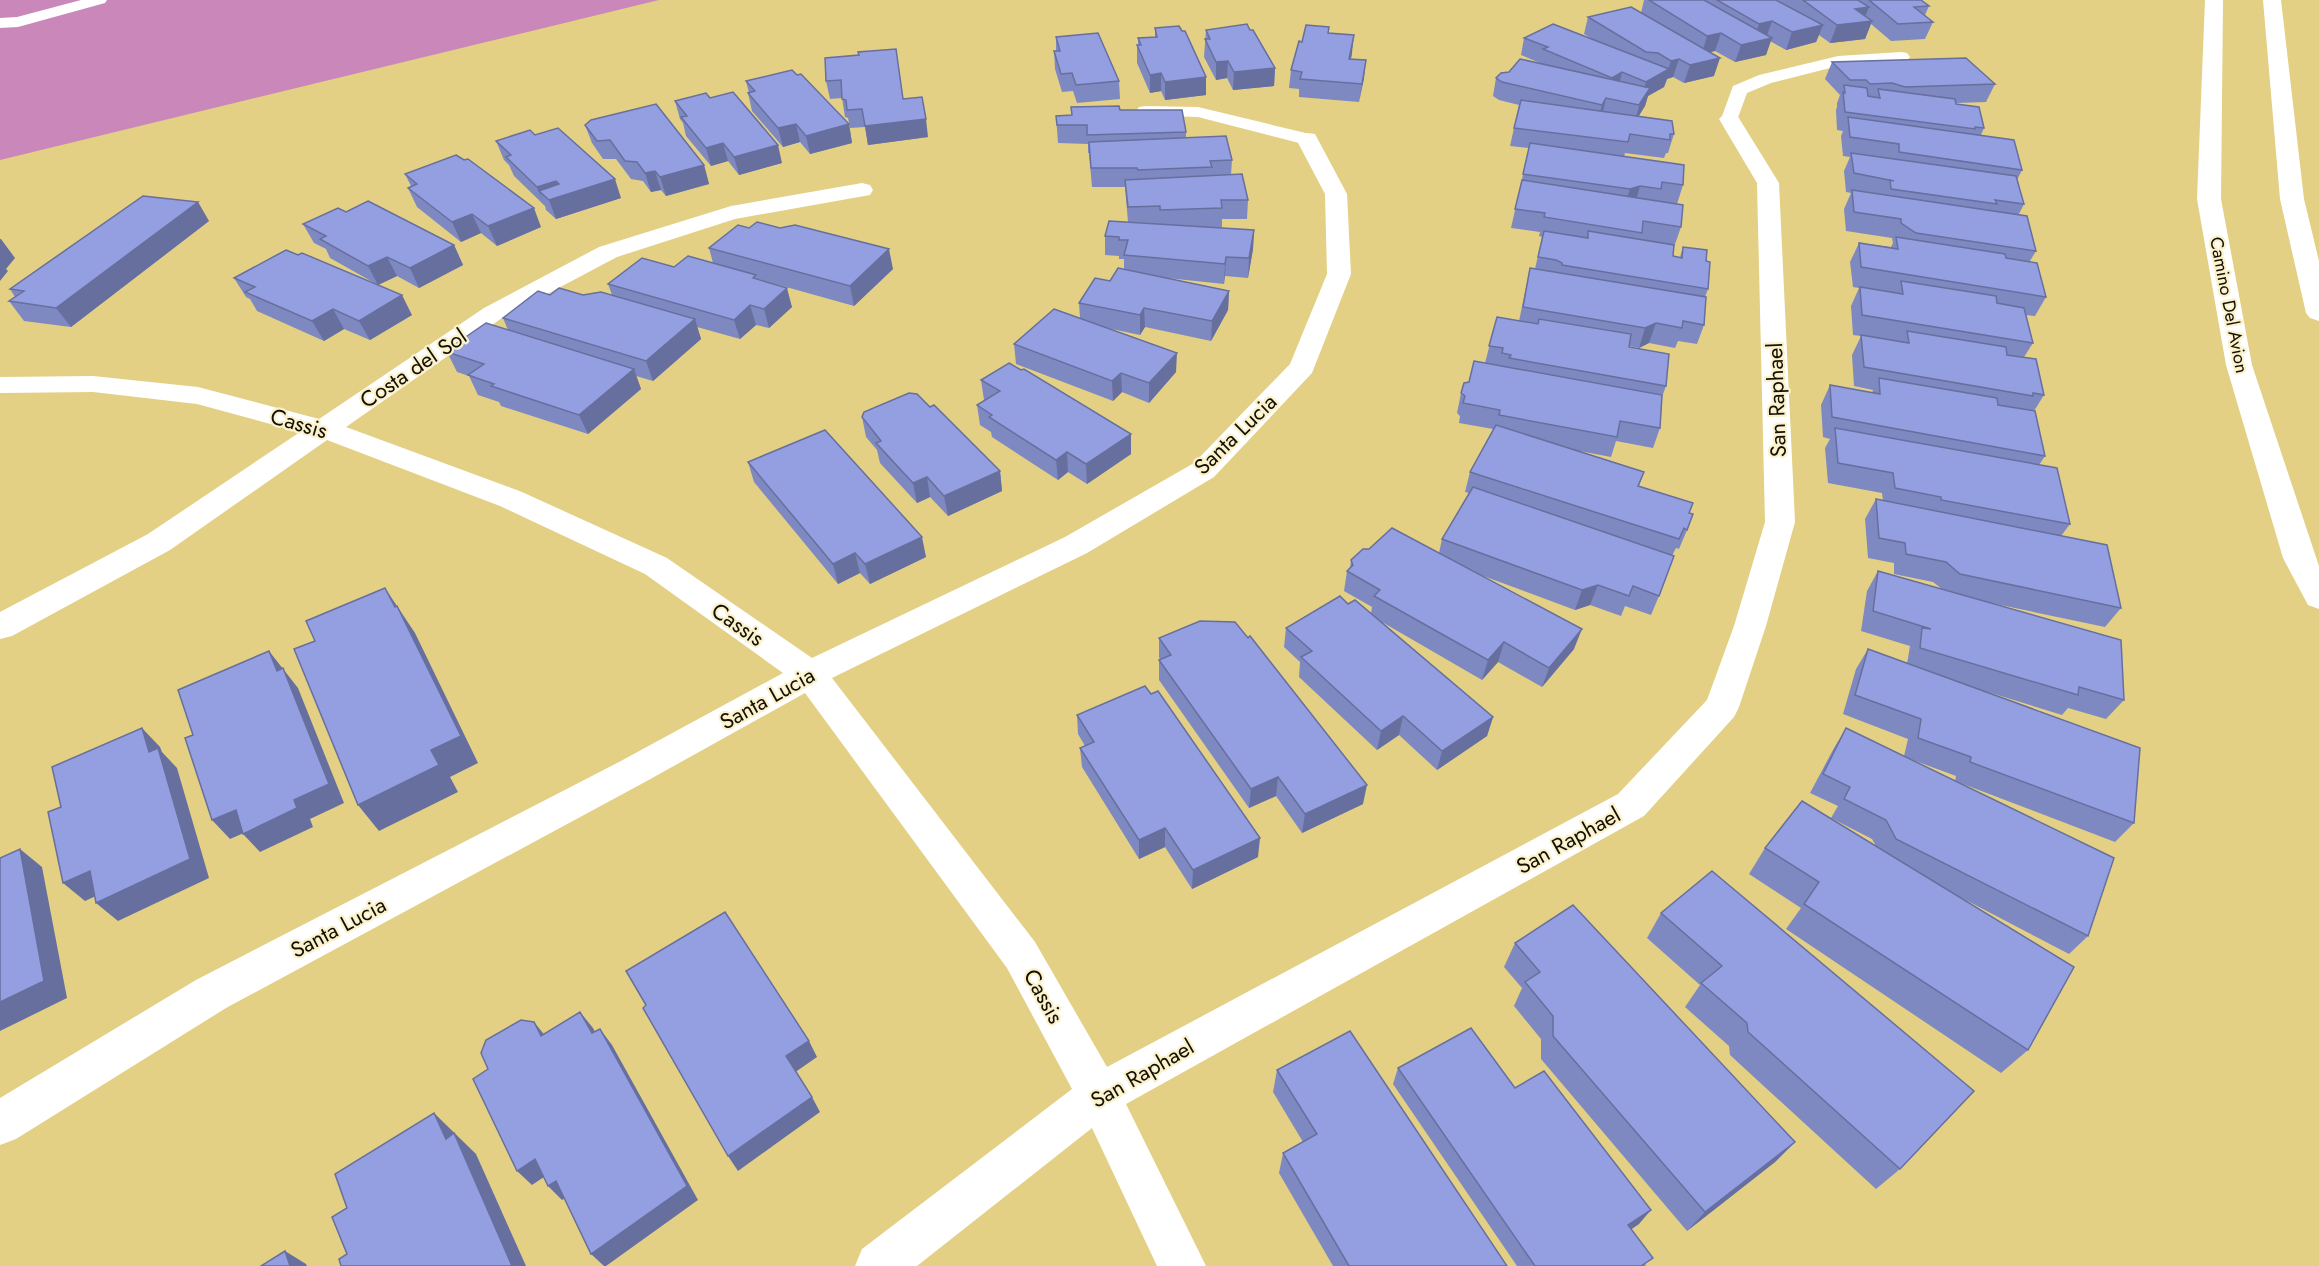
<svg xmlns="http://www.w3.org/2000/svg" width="2319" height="1266" font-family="Jost,sans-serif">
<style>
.green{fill:#c987ba}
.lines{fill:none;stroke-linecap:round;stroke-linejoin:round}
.lane{fill:#fff;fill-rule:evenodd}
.street{fill:#fff;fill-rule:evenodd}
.secondary{fill:#fff;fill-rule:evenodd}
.wall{fill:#7e89c2}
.shaded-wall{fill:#676f9e}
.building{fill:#939fe1;stroke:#676f9e;stroke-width:1.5}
.labels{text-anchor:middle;stroke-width:4.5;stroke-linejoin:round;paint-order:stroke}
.far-street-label{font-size:18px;fill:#150f00;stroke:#faf1cd}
.street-label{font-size:22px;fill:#150f00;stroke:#faf1cd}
</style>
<rect width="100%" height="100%" fill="#e3d085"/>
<polygon class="green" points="0,0 659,0 0,160"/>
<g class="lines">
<g class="lane">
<polygon points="81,0 107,0 105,3 18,27 0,28 0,18 17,17"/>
<polygon points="1901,52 1907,53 1910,57 1907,61 1838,66 1771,83 1747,93 1736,123 1724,123 1721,119 1733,86 1759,75 1838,56"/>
<polygon points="1145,106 1198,107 1314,135 1316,139 1314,143 1307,145 1198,117 1139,115 1136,111 1139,107"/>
</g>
<polygon class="street" points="1730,113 1737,115 1779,183 1795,522 1766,626 1739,707 1734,717 1644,816 1126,1104 1206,1266 1157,1266 1092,1128 917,1266 855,1266 862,1249 1072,1089 1007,968 805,693 645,782 226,1008 16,1139 0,1145 0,1098 196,980 619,762 783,673 645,574 500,506 327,440 170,550 12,636 0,639 0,612 148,534 300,432 197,404 93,392 0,393 0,377 93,376 198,387 319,419 484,308 599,247 731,206 862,183 870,185 873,190 870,195 735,219 617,257 502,318 346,427 522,492 667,558 812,658 1065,537 1194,463 1290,364 1327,274 1325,194 1296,139 1299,134 1307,133 1315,134 1347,194 1351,274 1312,373 1214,477 1087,553 832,678 1035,942 1107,1067 1618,794 1707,700 1734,626 1765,522 1757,183 1719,119 1723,115"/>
<g class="secondary">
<polygon points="2205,0 2223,0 2221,199 2252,365 2319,566 2319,609 2308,605 2283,558 2226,365 2197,199"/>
<polygon points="2263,0 2281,0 2304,199 2319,261 2319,321 2310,318 2306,313 2280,199"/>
</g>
</g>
<g class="wall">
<polygon points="1644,0 1921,0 1929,6 1925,15 1933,22 1925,39 1891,41 1871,24 1865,39 1830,43 1819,35 1816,42 1786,50 1770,41 1766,55 1735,62 1715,51 1710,52 1714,76 1684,83 1673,77 1667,79 1664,87 1648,96 1645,106 1638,116 1674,134 1668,153 1666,153 1664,158 1625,153 1624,157 1683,185 1677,204 1681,227 1674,247 1674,246 1673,256 1680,257 1683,247 1706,261 1708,289 1705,297 1704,325 1697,344 1678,341 1675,348 1649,343 1639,348 1629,346 1629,347 1666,386 1662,397 1660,428 1653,448 1616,441 1611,457 1574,450 1644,472 1639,486 1689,513 1687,530 1679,549 1676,548 1672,556 1659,596 1651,615 1625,606 1621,616 1590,605 1575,610 1478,574 1574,649 1542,687 1498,662 1482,680 1382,622 1493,717 1487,736 1437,770 1399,735 1377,750 1299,677 1300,662 1284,647 1286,628 1348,604 1371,613 1372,607 1344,591 1347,571 1350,568 1351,560 1439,553 1442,539 1469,493 1465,492 1470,472 1493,429 1459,423 1460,416 1457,413 1461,393 1469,382 1485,363 1497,317 1519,321 1530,268 1535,269 1542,237 1539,236 1540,232 1511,228 1529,148 1510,146 1519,105 1499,100 1493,96 1496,78 1509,72 1540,63 1521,55 1524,38 1592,39 1584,34 1588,17 1641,13"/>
<polygon points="1329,27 1329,33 1352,53 1351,59 1364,78 1359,102 1299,97 1299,89 1289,88 1291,70 1302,42"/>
<polygon points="1155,28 1206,95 1165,100 1161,91 1150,93 1137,63 1137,45 1138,45 1138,38 1155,37"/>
<polygon points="1206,30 1275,68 1274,86 1233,90 1227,78 1216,80 1204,57"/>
<polygon points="1056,37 1119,81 1120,99 1077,103 1073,91 1062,92 1055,69 1054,51 1056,51"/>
<polygon points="825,58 903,99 928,137 868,145 865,127 850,128 848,118 845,117 842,98 830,99 826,81"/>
<polygon points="1832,62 1995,84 1986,102 1956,103 1984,128 1981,135 2022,170 2017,180 2024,204 2019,214 2036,251 2030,261 2046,297 2035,316 2026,315 2033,343 2024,357 2044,395 2034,411 2045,456 2039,465 2070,524 2061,536 2121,608 2105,627 1991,603 2124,700 2106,719 2068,708 2062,715 1978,689 2134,823 2115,842 1955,781 1956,776 1910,759 2088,936 2069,954 1958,896 2028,1050 2001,1073 1786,929 1801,908 1749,874 1765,848 1876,846 1872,839 1831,818 1838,806 1810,793 1834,748 1846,728 1904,756 1908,739 1843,714 1856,669 1868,649 1907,664 1910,646 1861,631 1867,591 1878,571 1942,589 1933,582 1894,574 1894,563 1868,558 1865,519 1876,499 1883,501 1882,493 1828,483 1825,448 1830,439 1823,437 1821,405 1830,385 1872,393 1873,390 1854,386 1852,355 1861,336 1853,335 1851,306 1859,288 1853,287 1850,262 1859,243 1891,247 1893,243 1892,238 1846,231 1844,209 1851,193 1846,192 1844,171 1850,157 1843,156 1841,136 1843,131 1837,130 1836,110 1837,107 1837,103 1840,95 1825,79"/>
<polygon points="797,75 849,124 852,143 810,154 800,142 783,147 752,111 748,93 749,93 746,81"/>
<polygon points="710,98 782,163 739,175 728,161 711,166 686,136 683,123 680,119 675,101"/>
<polygon points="1120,110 1186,132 1186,138 1232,160 1231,175 1248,200 1247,219 1222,219 1222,227 1208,227 1254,230 1253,249 1248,278 1225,276 1224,284 1167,278 1229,291 1228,310 1211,341 1145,327 1140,335 1107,328 1176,372 1149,403 1122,392 1113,401 1016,364 1014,344 1080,318 1079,303 1124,270 1124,259 1119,259 1119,256 1105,255 1105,236 1128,222 1125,187 1092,187 1089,153 1088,153 1088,144 1058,143 1056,116 1072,115"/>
<polygon points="585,125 704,165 709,184 666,196 661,190 651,192 643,181 631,179 616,159 603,159 592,143"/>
<polygon points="535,135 621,198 556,219 546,210 545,206 514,176 509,165 504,160 496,141"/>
<polygon points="405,174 541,227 497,246 481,233 461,242 417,207 408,188 411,186"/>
<polygon points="346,212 454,245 463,265 419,288 397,276 378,285 330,258 326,249 314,243 303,224"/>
<polygon points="209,221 71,327 24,321 9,301 15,297 10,289"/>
<polygon points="709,248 893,269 854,306 758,279 792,307 769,328 756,325 740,339 697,327 701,339 653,381 636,376 641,389 588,434 501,406 499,402 478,395 469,376 457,372 447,352 458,344 457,343 508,330 503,318 550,295 612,295 608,284 674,267 713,263"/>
<polygon points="234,278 412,315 370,340 344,329 324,341 257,311 250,299 246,297"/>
<polygon points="981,380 1131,434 1131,454 1087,484 1068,472 1058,480 992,437 991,432 980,425 977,405 985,400 984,400"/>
<polygon points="930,407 1000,471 1002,491 948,516 930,497 917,503 880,463 877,450 866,437 862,417"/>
<polygon points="748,462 926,557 870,584 860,573 838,584 754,482"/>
<polygon points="1159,638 1363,804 1302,833 1276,796 1249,808 1159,680 1159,660 1160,660 1159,657"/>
<polygon points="1151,694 1258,857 1192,889 1165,847 1139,859 1082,767 1080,748 1085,746 1078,734 1077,715"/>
<polygon points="1712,871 1900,1169 1876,1189 1730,1055 1729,1046 1685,1007 1700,985 1647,938 1661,913"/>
<polygon points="1515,943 1795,1142 1775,1162 1687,1231 1541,1059 1541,1039 1514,1006 1522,988 1504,967"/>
<polygon points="1398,1068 1515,1088 1639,1224 1631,1229 1646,1266 1517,1266 1393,1084"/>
<polygon points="1277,1070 1507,1266 1333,1266 1279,1173 1283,1153 1303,1142 1273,1092"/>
</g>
<g class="shaded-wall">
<polygon points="1869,7 1863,22 1872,21 1865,39 1830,43 1837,25 1855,9"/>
<polygon points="1772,21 1766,38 1753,41 1759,24"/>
<polygon points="1823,25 1816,42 1786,50 1792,32"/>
<polygon points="1721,33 1715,51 1702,54 1707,36"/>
<polygon points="1354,35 1352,53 1347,77 1349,59"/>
<polygon points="1772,38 1766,55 1735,62 1741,45"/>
<polygon points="1720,58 1714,76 1684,83 1690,65"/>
<polygon points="1679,59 1673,77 1667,79 1664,87 1648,96 1645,106 1634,124 1646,82 1668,70 1671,61"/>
<polygon points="1366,60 1364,78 1359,102"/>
<polygon points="1228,61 1227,78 1216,80 1216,62"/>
<polygon points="1275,68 1274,86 1233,90 1234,72"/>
<polygon points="1622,72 1618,90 1608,96 1612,78"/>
<polygon points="1161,73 1161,91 1150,93 1150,75"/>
<polygon points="1206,77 1206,95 1165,100 1165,82"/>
<polygon points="1606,98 1602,116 1597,124 1602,105"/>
<polygon points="926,119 928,137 868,145 865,126"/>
<polygon points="796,124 800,142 783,147 778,128"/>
<polygon points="849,124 852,143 810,154 806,136"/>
<polygon points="723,143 728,161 711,166 706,148"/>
<polygon points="778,145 782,163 739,175 734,157"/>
<polygon points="704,165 709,184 666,196 660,177"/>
<polygon points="655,171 661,190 651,192 645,173"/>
<polygon points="615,179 621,198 556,219 549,200 539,191 544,206 537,187 556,181 562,196"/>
<polygon points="1640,186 1635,204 1624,208 1630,189"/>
<polygon points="198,202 209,221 71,327 56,308"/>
<polygon points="534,208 541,227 497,246 488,226"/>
<polygon points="472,214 481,233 461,242 452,222"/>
<polygon points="1254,230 1253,249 1248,278 1249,258"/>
<polygon points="0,239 1,239 15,258 6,269 8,271 0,281"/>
<polygon points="454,245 463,265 419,288 410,268"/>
<polygon points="889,249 893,269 854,306 850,286"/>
<polygon points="387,257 397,276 378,285 368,266"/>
<polygon points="1226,257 1225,276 1224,284 1225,264"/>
<polygon points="787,288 792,307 769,328 764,309"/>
<polygon points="1229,291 1228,310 1211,341 1212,321"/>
<polygon points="402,295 412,315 370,340 359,321"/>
<polygon points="750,305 756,325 740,339 734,320"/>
<polygon points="1144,308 1145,327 1140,335 1140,315"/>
<polygon points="333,309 344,329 324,341 312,321"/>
<polygon points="695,319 701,339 653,381 646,361"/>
<polygon points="1656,323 1649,343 1639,348 1645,328"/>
<polygon points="1177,353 1176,372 1149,403 1149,383"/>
<polygon points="634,369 641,389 588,434 579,415"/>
<polygon points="1121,373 1122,392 1113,401 1112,381"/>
<polygon points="1131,434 1131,454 1087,484 1086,464"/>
<polygon points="1067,452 1068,472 1058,480 1056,460"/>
<polygon points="1000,471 1002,491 948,516 944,496"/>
<polygon points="927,477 930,497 917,503 913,483"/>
<polygon points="922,537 926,557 870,584 865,564"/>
<polygon points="855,553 860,573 838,584 833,564"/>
<polygon points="1598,585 1590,605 1575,610 1582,590"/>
<polygon points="385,588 415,633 478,763 450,777 458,792 379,831 358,805 431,750 395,607"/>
<polygon points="1582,629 1574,649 1542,687 1549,668"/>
<polygon points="1504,642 1498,662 1482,680 1488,660"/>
<polygon points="269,651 298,688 344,803 310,819 313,827 260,852 243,834 294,800 277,671"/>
<polygon points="1403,716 1399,735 1377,750 1381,731"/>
<polygon points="1493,717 1487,736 1437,770 1442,751"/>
<polygon points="142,728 160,747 162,752 177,768 209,878 118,921 96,903 149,752"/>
<polygon points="1278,777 1276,796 1249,808 1251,789"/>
<polygon points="1367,785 1363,804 1302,833 1305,814"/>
<polygon points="236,810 253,829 230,839 212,820"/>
<polygon points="1165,828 1165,847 1139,859 1139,840"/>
<polygon points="1260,838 1258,857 1192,889 1193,870"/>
<polygon points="20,849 42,867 67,998 0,1031 0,1002"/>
<polygon points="90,871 111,889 85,901 63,883"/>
<polygon points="580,1012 593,1028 604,1050 592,1033"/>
<polygon points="534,1022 547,1038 541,1036"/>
<polygon points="600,1029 612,1045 698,1200 606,1266 604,1266 591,1254"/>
<polygon points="809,1041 817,1057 794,1073 786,1056"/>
<polygon points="812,1097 820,1112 738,1171 728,1156"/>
<polygon points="434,1113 476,1154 526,1266 512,1266 446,1139"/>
<polygon points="1795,1142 1775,1162 1687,1231 1705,1212"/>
<polygon points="535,1159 550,1173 532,1185 517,1171"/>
<polygon points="556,1181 570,1195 562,1200 548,1186"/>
<polygon points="1651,1210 1639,1224 1617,1239 1628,1225"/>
<polygon points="285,1251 306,1264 307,1266 290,1266"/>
</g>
<g class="building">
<polygon points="1649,0 1704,0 1772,38 1741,45 1721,33 1707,36"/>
<polygon points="1717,0 1776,0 1823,25 1792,32 1772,21 1759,24"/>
<polygon points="1803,0 1858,0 1869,7 1855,9 1872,21 1837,25"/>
<polygon points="1869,0 1921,0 1929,6 1914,7 1933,22 1898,24"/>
<polygon points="1631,7 1720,58 1690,65 1679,59 1671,61 1658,53 1646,52 1588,17"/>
<polygon points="1247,24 1250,30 1253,30 1275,68 1234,72 1228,61 1216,62 1205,39 1210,39 1206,30"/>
<polygon points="1553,24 1669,69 1646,82 1622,72 1612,78 1543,49 1548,47 1524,38"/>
<polygon points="1306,25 1329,27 1328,33 1354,35 1349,59 1366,60 1362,84 1300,79 1302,72 1291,70 1299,41 1302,42"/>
<polygon points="1179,26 1182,31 1185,31 1206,77 1165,82 1161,73 1150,75 1137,45 1141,45 1138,38 1157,37 1155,28"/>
<polygon points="1098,33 1119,81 1076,85 1072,73 1061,74 1054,51 1060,51 1056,37"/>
<polygon points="896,49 903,99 922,97 926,119 865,126 862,109 847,110 846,100 842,99 841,80 826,81 825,58 859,55 858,52"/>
<polygon points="1966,58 1995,84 1905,87 1892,83 1870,84 1866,80 1850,80 1832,62"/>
<polygon points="1520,59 1650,88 1639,105 1606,98 1602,105 1502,82 1496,78 1501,73 1509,72"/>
<polygon points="792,70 797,75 801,74 849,124 806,136 796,124 778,128 748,93 755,91 746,81"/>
<polygon points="1844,85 1867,88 1868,96 1880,98 1878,89 1955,99 1956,104 1979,107 1984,128 1975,127 1975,129 1845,112 1843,92 1845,93"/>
<polygon points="733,92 778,145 734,157 723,143 706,148 681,117 687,116 675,101 706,93 710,98"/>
<polygon points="1521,100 1672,121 1674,134 1670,134 1670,140 1630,134 1628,142 1514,128"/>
<polygon points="656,104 704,165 660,177 655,171 645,173 637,162 625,161 610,140 597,141 585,125 591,120"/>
<polygon points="1119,106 1120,110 1182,110 1186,132 1087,135 1087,125 1057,125 1056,116 1072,115 1071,107"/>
<polygon points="1848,117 2014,140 2022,170 1899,152 1899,144 1850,137"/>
<polygon points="558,128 615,179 549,200 539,191 559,184 556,181 537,187 506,157 511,155 496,141 530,130 535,135"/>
<polygon points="1226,136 1232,160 1210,161 1212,167 1138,170 1137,168 1091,168 1089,142"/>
<polygon points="1530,143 1684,165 1683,185 1662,182 1661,189 1640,186 1630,189 1523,174"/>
<polygon points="1851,153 2016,176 2024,204 1995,200 1997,204 1891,189 1890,180 1894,181 1854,173"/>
<polygon points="456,155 464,160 468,159 534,208 488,226 472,214 452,222 408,188 417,184 405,174"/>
<polygon points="1242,174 1248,200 1221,200 1222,208 1160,210 1160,206 1128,207 1125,180"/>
<polygon points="1522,180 1683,205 1681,227 1643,221 1642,233 1544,217 1545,213 1515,209"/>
<polygon points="1852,190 2027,216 2036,251 1916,233 1901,223 1901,219 1854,212"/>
<polygon points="143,196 198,202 56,308 9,301 24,291 10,289"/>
<polygon points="368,201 454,245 410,268 387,257 368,266 320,239 326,236 303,224 338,208 346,212"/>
<polygon points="1109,221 1254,230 1249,258 1226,257 1225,264 1124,255 1128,240 1119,240 1119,237 1105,236"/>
<polygon points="757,222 780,228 795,225 889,249 850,286 709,248 738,225 749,228"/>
<polygon points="1544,231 1588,238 1588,231 1674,245 1673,256 1682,258 1683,247 1707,250 1706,261 1710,262 1708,289 1562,265 1562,263 1556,260 1538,257"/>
<polygon points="1896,237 2005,254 2006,258 2037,263 2046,297 1861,267 1859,243 1898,249"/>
<polygon points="286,250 298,255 302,253 402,295 359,321 333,309 312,321 245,292 255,287 234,278"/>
<polygon points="688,256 756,275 753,278 787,288 764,309 750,305 734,320 608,284 642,258 674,267"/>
<polygon points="1118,268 1229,291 1212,321 1144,308 1140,315 1079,303 1095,278 1110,281"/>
<polygon points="1530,268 1706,297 1704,325 1683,321 1682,328 1656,323 1645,328 1523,307"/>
<polygon points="1901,281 1996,296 1997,303 2024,308 2033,343 1862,315 1860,287 1903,294"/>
<polygon points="559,288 583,295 601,292 695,319 646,361 503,318 538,291 550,295"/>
<polygon points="1054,309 1177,353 1149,383 1121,373 1112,381 1014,344"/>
<polygon points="1497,317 1538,324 1539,319 1631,334 1629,347 1669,354 1666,386 1509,358 1511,355 1502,353 1503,348 1489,346"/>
<polygon points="486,323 634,369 579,415 491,386 494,384 468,375 484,364 447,352 459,343 457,343"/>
<polygon points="1907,331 2006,347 2007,355 2036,359 2044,395 2033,393 2033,396 1864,367 1861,335 1909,343"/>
<polygon points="1474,361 1662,395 1660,428 1620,421 1617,437 1499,415 1500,410 1463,403 1465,396 1461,393 1464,383 1469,382"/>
<polygon points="1009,363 1021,370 1024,369 1131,434 1086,464 1067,452 1056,460 989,417 992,415 977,405 1000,391 981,380"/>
<polygon points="1879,378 1997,398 1998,405 2035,411 2045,456 1832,417 1830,385 1880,394"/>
<polygon points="909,393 917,394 930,407 934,405 1000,471 944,496 927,477 913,483 876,443 881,441 862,417 864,412"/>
<polygon points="1496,425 1644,472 1638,486 1693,503 1689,513 1693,514 1687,530 1684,528 1679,539 1470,472"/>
<polygon points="1835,428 2057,468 2070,524 1941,500 1941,497 1895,488 1893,473 1838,463"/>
<polygon points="825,430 922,537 865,564 855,553 833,564 748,462"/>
<polygon points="1473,487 1674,556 1659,596 1633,586 1629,596 1598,585 1582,590 1442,539"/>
<polygon points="1876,499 2107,545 2121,608 1960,574 1946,562 1906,554 1905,543 1879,538"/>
<polygon points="1392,528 1582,629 1549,668 1504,642 1488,660 1374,596 1380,590 1347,571 1353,565 1351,560 1363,549 1369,549"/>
<polygon points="1878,571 2121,640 2124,700 2079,687 2078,695 1920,648 1922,628 1931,629 1873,611"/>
<polygon points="385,588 395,607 397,606 461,736 431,750 439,765 358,805 294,649 315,641 306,621"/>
<polygon points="1340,596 1348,604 1355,600 1493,717 1442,751 1403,716 1381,731 1301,657 1312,651 1286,628"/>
<polygon points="1200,621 1235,622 1248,638 1250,636 1367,785 1305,814 1278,777 1251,789 1159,660 1171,655 1159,638"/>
<polygon points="1868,649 2140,748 2134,823 1970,762 1971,757 1918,738 1921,719 1855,695"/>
<polygon points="269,651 277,671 283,668 329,784 294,800 297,808 243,834 236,810 212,820 185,738 193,735 178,690"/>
<polygon points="1145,686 1151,694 1158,691 1260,838 1193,870 1165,828 1139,840 1080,748 1094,742 1077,715"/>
<polygon points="142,728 149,752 158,748 190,859 96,903 90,871 63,883 48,812 61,807 52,767"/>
<polygon points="1846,728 2114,858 2088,936 1896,839 1886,820 1844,799 1850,787 1823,774"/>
<polygon points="1802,801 2074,967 2028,1050 1804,904 1819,882 1765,848"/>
<polygon points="20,849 44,981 0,1002 0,858"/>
<polygon points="1712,871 1974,1091 1900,1169 1748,1032 1747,1023 1701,983 1722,966 1661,913"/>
<polygon points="1573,905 1795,1142 1705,1212 1553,1036 1553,1016 1525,982 1540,972 1515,943"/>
<polygon points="725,912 809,1041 786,1056 812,1097 728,1156 643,1008 646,1005 626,971"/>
<polygon points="580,1012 592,1033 600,1029 687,1186 591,1254 556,1181 548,1186 535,1159 517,1171 473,1079 488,1069 481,1053 486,1040 521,1020 534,1022 541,1036"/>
<polygon points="1471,1028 1515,1088 1544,1071 1651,1210 1628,1225 1653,1258 1641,1266 1535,1266 1398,1068"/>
<polygon points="1350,1031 1507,1266 1349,1266 1283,1153 1317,1134 1277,1070"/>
<polygon points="434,1113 446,1139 454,1133 512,1266 341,1266 339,1259 347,1254 332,1217 347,1208 335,1174"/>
<polygon points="285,1251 290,1266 261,1266"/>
</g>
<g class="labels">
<g class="far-street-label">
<text transform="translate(2229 305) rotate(79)" y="6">Camino Del Avion</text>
</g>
<g class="street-label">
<text transform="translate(413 368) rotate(-34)" y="8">Costa del Sol</text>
<text transform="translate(1776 400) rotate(-92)" y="8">San Raphael</text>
<text transform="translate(299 423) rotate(16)" y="8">Cassis</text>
<text transform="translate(1235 434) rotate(-44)" y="8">Santa Lucia</text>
<text transform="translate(738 624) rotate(35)" y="8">Cassis</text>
<text transform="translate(767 698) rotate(-29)" y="8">Santa Lucia</text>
<text transform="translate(1568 840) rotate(-29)" y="8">San Raphael</text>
<text transform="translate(338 927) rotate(-28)" y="8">Santa Lucia</text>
<text transform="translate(1044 996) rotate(61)" y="8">Cassis</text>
<text transform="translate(1142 1073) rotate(-30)" y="8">San Raphael</text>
</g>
</g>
</svg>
